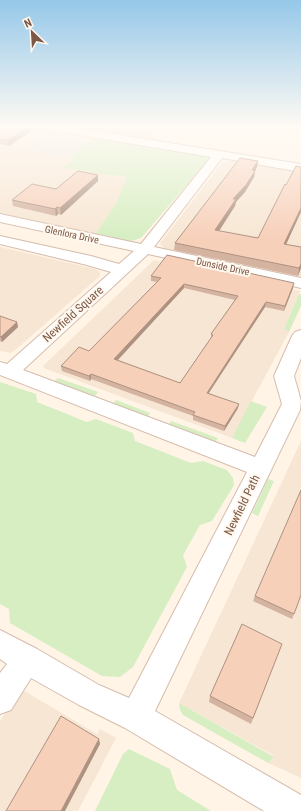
<svg xmlns="http://www.w3.org/2000/svg" width="301" height="811" font-family="'Roboto Condensed',sans-serif">
<style>
.residential{fill:#f7e6d3}
.industrial{fill:#efe6e0}
.green{fill:#d6eec2}
.lines{fill:none;stroke-linecap:round;stroke-linejoin:round}
.minor-casing{stroke:#d5bdad;stroke-width:2}
.minor{fill:#fff;fill-rule:evenodd}
.wall{fill:#d4b3a0;fill-rule:evenodd}
.shaded-wall{fill:#ad9282}
.building{fill:#f7d0ba;stroke:#ad9282;fill-rule:evenodd}
.labels{text-anchor:middle;stroke-width:4;stroke-linejoin:round;paint-order:stroke}
.far-street-label{font-size:10px;fill:#7c5847;stroke:#fff8ef}
.street-label{font-size:12px;fill:#7c5847;stroke:#fff8ef}
</style>
<rect width="100%" height="100%" fill="#fff4e6"/>
<g class="residential">
<polygon points="0,126 23,126 46,130 22,148 74,159 64,168 127,177 117,202 96,233 164,248 160,243 222,163 233,160 301,172 301,279 0,213"/>
<polygon points="64,126 154,126 157,141"/>
<polygon points="0,247 95,269 100,272 100,276 14,351 10,353 0,351"/>
<polygon points="154,260 300,291 284,329 289,332 232,438 44,368 43,366"/>
<polygon points="301,441 301,779 297,776 268,763 274,756 179,703"/>
<polygon points="21,689 97,734 100,729 116,738 78,811 0,811 0,721"/>
</g>
<polygon class="industrial" points="46,130 92,137 70,158 21,148"/>
<g class="green">
<polygon points="92,137 201,154 207,158 207,161 141,238 131,241 96,233 117,202 127,177 63,168 74,159 70,158"/>
<polygon points="299,294 301,294 301,306 289,332 284,329"/>
<polygon points="58,378 98,392 94,397 53,382"/>
<polygon points="0,382 36,394 37,402 87,422 96,419 133,433 135,441 191,463 203,461 227,470 233,478 234,485 212,521 200,525 183,555 187,567 133,667 120,677 102,676 10,623 9,609 0,604"/>
<polygon points="116,400 150,413 147,418 112,405"/>
<polygon points="251,401 267,407 245,443 232,438"/>
<polygon points="171,421 218,438 215,443 168,426"/>
<polygon points="268,479 274,481 258,516 252,513"/>
<polygon points="179,703 274,757 268,763 183,715 180,710"/>
<polygon points="129,749 170,769 177,790 211,811 95,811 123,754"/>
</g>
<g class="lines">
<defs>
<polygon id="minor" points="40,126 63,126 301,164 301,172 222,158 154,247 301,278 301,288 148,254 23,370 255,457 282,404 274,376 292,336 295,332 301,330 301,358 294,376 301,401 300,410 155,711 301,795 301,811 264,811 125,728 79,705 31,678 11,710 0,714 0,673 7,664 0,659 0,630 37,649 99,685 129,698 247,472 0,375 0,362 7,364 111,272 87,265 0,244 0,236 91,256 119,264 134,251 0,222 0,214 141,244 211,157 45,129 41,128"/>
</defs>
<use href="#minor" class="minor-casing"/>
<use href="#minor" class="minor"/>
</g>
<g class="wall">
<polygon points="0,126 39,126 9,146 0,144"/>
<polygon points="258,161 257,167 255,171 254,177 245,192 236,202 235,206 219,231 258,238 286,185 301,167 301,212 286,244 301,268 298,276 174,250 175,243"/>
<polygon points="98,175 98,181 61,215 58,214 56,216 13,206 12,200 56,189"/>
<path d="M151,276L293,288L284,311L265,307L209,393L238,408L224,431L193,420V416L91,379L90,381L62,371L61,366L89,351L157,282L151,281ZM184,288L235,300L211,334V338L180,383L118,360Z"/>
<polygon points="0,316 17,322 18,327 2,342 0,341"/>
<polygon points="301,595 292,619 253,601 255,596"/>
<polygon points="282,644 251,724 209,702 210,696"/>
</g>
<g class="shaded-wall">
<polygon points="31,126 39,126 9,146 8,140"/>
<polygon points="258,161 257,167 255,171 254,177 245,192 236,202 235,206 215,237 215,230 233,199"/>
<polygon points="98,175 98,181 61,215 60,208"/>
<polygon points="57,207 58,214 56,216 55,209"/>
<polygon points="301,208 301,212 283,251 284,244"/>
<polygon points="301,264 301,268 298,276 299,268"/>
<polygon points="294,283 293,288 284,311 285,306"/>
<polygon points="184,284 184,288 114,364 114,359"/>
<polygon points="266,302 265,307 206,397 207,393"/>
<polygon points="17,322 18,327 2,342 1,337"/>
<polygon points="91,374 91,379 90,381 89,376"/>
<polygon points="239,404 238,408 224,431 225,426"/>
<polygon points="99,739 100,744 65,811 61,811"/>
</g>
<g class="building">
<polygon points="0,126 31,126 8,140 0,139"/>
<polygon points="240,158 258,161 252,170 255,171 246,185 233,199 236,199 215,230 258,238 285,184 286,185 296,166 301,167 301,208 284,244 301,247 301,264 299,268 175,243"/>
<polygon points="78,171 98,175 60,208 57,207 55,209 12,200 32,184 56,189"/>
<path d="M167,255L294,283L285,306L266,302L207,393L239,404L225,426L193,415L195,412L91,374L89,376L61,366L79,347L89,351L161,278L151,276ZM184,284L238,296L211,334L213,335L180,383L114,359Z"/>
<polygon points="0,316 17,322 1,337 0,336"/>
<polygon points="301,490 301,595 294,614 255,596"/>
<polygon points="242,624 282,644 253,718 210,696"/>
<polygon points="61,716 99,739 61,811 6,811"/>
</g>
<linearGradient id="sky" x2="0" y2="1"><stop stop-color="#95c8e9"/><stop offset="0.53" stop-color="#fffaf4"/><stop offset="1" stop-color="#fffaf4" stop-opacity="0"/></linearGradient>
<rect width="301" height="239" fill="url(#sky)"/>
<g class="labels">
<g class="far-street-label">
<text transform="translate(72 234) rotate(12)" y="4">Glenlora Drive</text>
<text transform="translate(223 266) rotate(12)" y="4">Dunside Drive</text>
</g>
<g class="street-label">
<text transform="translate(73 314) rotate(-42)" y="4">Newfield Square</text>
<text transform="translate(242 505) rotate(-64)" y="4">Newfield Path</text>
</g>
</g>
<g transform="translate(32 32) rotate(335)" stroke="#fff8ef" stroke-width="3" paint-order="stroke">
<path d="M0-3L7 15L0 10L-7 15Z" fill="#7c5847"/>
<text y="-6" font-size="11" font-weight="bold" text-anchor="middle" fill="#7c5847">N</text>
</g>
</svg>
